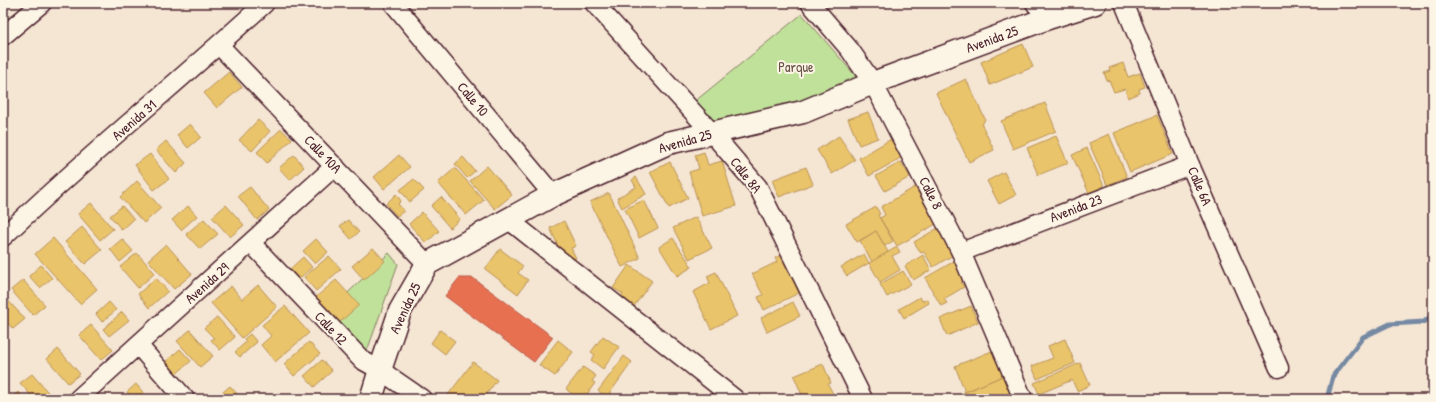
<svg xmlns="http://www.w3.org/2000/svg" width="1436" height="402" font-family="'Patrick Hand',sans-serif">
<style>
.green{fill:#c0e19a;stroke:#858062}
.homes{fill:#e9c46a;stroke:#b99257}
.shops{fill:#e76f51;stroke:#b85746}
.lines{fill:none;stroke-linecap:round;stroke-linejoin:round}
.stream{stroke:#7589a3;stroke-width:5}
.street-casing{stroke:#4a1f2b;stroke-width:21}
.secondary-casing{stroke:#4a1f2b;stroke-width:25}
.street{stroke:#fcf5e5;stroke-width:18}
.secondary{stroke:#fcf5e5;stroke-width:22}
.labels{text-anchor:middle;stroke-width:4;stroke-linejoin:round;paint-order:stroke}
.street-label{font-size:14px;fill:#4a1f2b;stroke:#fcf5e5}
.park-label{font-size:14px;fill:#685047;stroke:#fcf5e5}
</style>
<rect width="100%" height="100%" fill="#f5e5d3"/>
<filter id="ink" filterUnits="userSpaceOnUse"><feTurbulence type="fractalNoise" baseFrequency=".025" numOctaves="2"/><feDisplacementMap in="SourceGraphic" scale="8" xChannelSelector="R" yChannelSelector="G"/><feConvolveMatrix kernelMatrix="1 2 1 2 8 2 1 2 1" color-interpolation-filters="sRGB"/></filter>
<g filter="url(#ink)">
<g class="green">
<polygon points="802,14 859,80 796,107 714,127 694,102"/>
<polygon points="389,253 398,264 366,354 325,315"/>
</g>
<g class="homes">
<polygon points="1023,44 1033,67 990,85 981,62"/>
<polygon points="1123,63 1128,77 1140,73 1145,87 1139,89 1140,93 1128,98 1125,89 1114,92 1109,80 1107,81 1104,73 1110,71 1109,68"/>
<polygon points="229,72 242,87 217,108 204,93"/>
<polygon points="966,79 985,119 982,125 994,150 969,162 936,93"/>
<polygon points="1045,103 1056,131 1013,149 1001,121"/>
<polygon points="868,112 878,138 859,145 848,119"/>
<polygon points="1157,115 1173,154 1130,172 1114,133"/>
<polygon points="258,120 270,131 252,151 239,140"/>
<polygon points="190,124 201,137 188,148 177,135"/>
<polygon points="281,129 292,139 267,163 257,152"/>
<polygon points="1109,134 1127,177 1107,185 1089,143"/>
<polygon points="839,136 855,160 832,174 817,150"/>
<polygon points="1056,136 1068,163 1038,175 1027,148"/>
<polygon points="893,138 904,156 869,176 859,158"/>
<polygon points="166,141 186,163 176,173 156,150"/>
<polygon points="1087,148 1104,186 1089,193 1072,155"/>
<polygon points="704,152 708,165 722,161 736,206 702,216 689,172 699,169 695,155"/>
<polygon points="150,154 169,179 154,190 135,165"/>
<polygon points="294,155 304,167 290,180 279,168"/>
<polygon points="399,155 410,167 384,189 374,177"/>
<polygon points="463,157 475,171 467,178 455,164"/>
<polygon points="670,162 688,198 669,208 650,172"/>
<polygon points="901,162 910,177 885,191 876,176"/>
<polygon points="487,166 512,195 495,209 470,181"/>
<polygon points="806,167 813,184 779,197 772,180"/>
<polygon points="455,168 484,200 466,215 438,183"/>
<polygon points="1004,172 1016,195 999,204 987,181"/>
<polygon points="636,177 646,194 622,208 617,198 636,187 632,180"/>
<polygon points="414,179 424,190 410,202 400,190"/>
<polygon points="137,181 161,208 144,223 120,197"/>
<polygon points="250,187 269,210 257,220 238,196"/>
<polygon points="915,187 936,224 897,246 880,218 885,215 881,207"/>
<polygon points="609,193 640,258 622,267 590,202"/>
<polygon points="396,194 401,201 398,204 404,211 397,216 386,204"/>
<polygon points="441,197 460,219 450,228 431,206"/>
<polygon points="644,200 658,228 639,238 625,209"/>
<polygon points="91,203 113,229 100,240 78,214"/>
<polygon points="226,205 244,225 230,237 212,217"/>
<polygon points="122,206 134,219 122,230 110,216"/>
<polygon points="188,206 197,216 181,230 172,220"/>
<polygon points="876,207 880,214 878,215 893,241 885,246 876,231 857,242 846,224"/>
<polygon points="422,212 439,231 426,243 409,224"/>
<polygon points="696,217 712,248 689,259 673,228"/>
<polygon points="204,219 218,234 200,249 186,234"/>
<polygon points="348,220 359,232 351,239 340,226"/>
<polygon points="564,221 576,246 571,248 576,258 566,263 550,228"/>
<polygon points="82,227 102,250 85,264 65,242"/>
<polygon points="940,227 955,254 933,267 924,252 921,253 914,242"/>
<polygon points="876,231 888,252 872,262 860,241"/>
<polygon points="53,238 97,289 80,304 35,254"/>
<polygon points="673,238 692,267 677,276 659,247"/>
<polygon points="122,239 133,251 120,262 110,249"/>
<polygon points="316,239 328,252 315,264 303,251"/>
<polygon points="166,244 192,274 174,289 148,260"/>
<polygon points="897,247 900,252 892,256 900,270 880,282 869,263"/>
<polygon points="373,248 385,261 364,280 352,266"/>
<polygon points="500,249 523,266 518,273 528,280 518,294 485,269"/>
<polygon points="137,253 155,273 138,288 120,267"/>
<polygon points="785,253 803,291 764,310 758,297 763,295 752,274 777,262 775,258"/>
<polygon points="864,254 869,263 847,276 841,267"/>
<polygon points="923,255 931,270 913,280 905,266"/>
<polygon points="329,256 341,269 316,291 304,277"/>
<polygon points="303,257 312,267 299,279 290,269"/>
<polygon points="958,259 969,278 961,282 964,287 944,299 947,303 941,306 925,278"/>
<polygon points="41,265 52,278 40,288 29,276"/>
<polygon points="629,265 652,281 632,309 619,300 623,294 613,288"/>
<polygon points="903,271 911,284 887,297 880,284"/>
<polygon points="716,272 737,316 711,329 693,292 710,283 707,276"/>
<polygon points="156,278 168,291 149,308 138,294"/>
<polygon points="23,280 45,305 33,315 11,290"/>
<polygon points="336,280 359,305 339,323 316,297"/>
<polygon points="258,285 277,307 242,338 211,303 231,286 242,299"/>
<polygon points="3,295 25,319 13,329 3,318"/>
<polygon points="920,297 922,301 927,299 929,303 904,318 899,309"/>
<polygon points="109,302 116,310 102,322 96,314"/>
<polygon points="793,302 800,316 767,332 761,318"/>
<polygon points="285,306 309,333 275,362 261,345 271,336 262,325"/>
<polygon points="971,306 978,322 947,336 940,319"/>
<polygon points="122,312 129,320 109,336 103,329"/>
<polygon points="217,317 235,337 220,350 211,340 214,338 204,328"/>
<polygon points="91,325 113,350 101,360 79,335"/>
<polygon points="190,330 213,356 200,367 177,341"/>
<polygon points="440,330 455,341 445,354 431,343"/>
<polygon points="250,334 257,342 240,357 235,352 246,342 244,339"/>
<polygon points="603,336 619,347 603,369 591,360 595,355 591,352"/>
<polygon points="1065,339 1075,363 1037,379 1032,366 1053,358 1048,346"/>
<polygon points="558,340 573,352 555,376 539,365"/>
<polygon points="309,342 320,354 294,376 284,364"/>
<polygon points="58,349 80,374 68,383 47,359"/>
<polygon points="180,349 191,361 175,375 164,363"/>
<polygon points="992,351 1003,376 965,392 955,366"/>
<polygon points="624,356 632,362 607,397 598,391"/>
<polygon points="322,360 332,371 314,387 304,376"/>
<polygon points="473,362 497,380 483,399 466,399 467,398 461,394 457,399 454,399 448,395"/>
<polygon points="1080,363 1090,385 1077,391 1072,380 1039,394 1034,383"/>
<polygon points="823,364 831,383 828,384 834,396 827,399 799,399 798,397 802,395 794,376"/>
<polygon points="583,367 596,376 592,381 595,383 585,397 581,394 578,399 566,389"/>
<polygon points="32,374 53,398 53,399 34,399 20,383"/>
<polygon points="1005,375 1015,399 963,399 961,394"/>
<polygon points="136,384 147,397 144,399 134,399 127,392"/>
<polygon points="230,386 239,396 235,399 215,399"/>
<polygon points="18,392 24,399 11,399"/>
</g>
<polygon class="shops" points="459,278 473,278 553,337 534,362 445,296"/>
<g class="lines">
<polyline class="stream" points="1327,399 1333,376 1363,337 1390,324 1424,322 1433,315"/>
<defs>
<g id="street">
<polyline points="393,3 553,195"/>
<polyline points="594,3 712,133 758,187 863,399"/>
<polyline points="810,3 850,50 873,83 961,252 1023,399"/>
<polyline points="1035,3 1048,18"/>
<polyline points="1124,3 1190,165 1279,368"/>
<polyline points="3,36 42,3"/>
<polyline points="219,45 427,264"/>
<polyline points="509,220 735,399"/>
<path d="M3,237C87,156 179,82 265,3"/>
<polyline points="251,243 362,360 380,370 422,399"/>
<polyline points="961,252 1190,165"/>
<polyline points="138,345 185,399"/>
<polyline points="78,399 335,166"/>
</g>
<polyline id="secondary" points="371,399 380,370 400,311 427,264 553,195 668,143 803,112 873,83 1048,18 1095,3"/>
</defs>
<use href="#street" class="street-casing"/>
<use href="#secondary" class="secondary-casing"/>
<use href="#street" class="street"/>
<use href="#secondary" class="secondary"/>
</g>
</g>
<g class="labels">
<g class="street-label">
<text transform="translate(992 39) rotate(-20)" y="5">Avenida 25</text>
<text transform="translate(473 99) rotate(50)" y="5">Calle 10</text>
<text transform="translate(134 120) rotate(-41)" y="5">Avenida 31</text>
<text transform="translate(685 141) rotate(-16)" y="5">Avenida 25</text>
<text transform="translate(323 154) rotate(46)" y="5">Calle 10A</text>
<text transform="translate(746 175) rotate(52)" y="5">Calle 8A</text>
<text transform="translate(1200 186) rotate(67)" y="5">Calle 6A</text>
<text transform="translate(931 193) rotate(63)" y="5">Calle 8</text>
<text transform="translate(1076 208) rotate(-21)" y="5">Avenida 23</text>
<text transform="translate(207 283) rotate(-42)" y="5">Avenida 29</text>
<text transform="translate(405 308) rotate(-65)" y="5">Avenida 25</text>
<text transform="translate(331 328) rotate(47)" y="5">Calle 12</text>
</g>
<g class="park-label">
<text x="796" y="72">Parque</text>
</g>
</g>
<rect width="1436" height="402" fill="none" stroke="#fcf5e5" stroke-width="16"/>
<rect x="8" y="8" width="1420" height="386" fill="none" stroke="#4a1f2b" stroke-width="1.5" filter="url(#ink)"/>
</svg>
